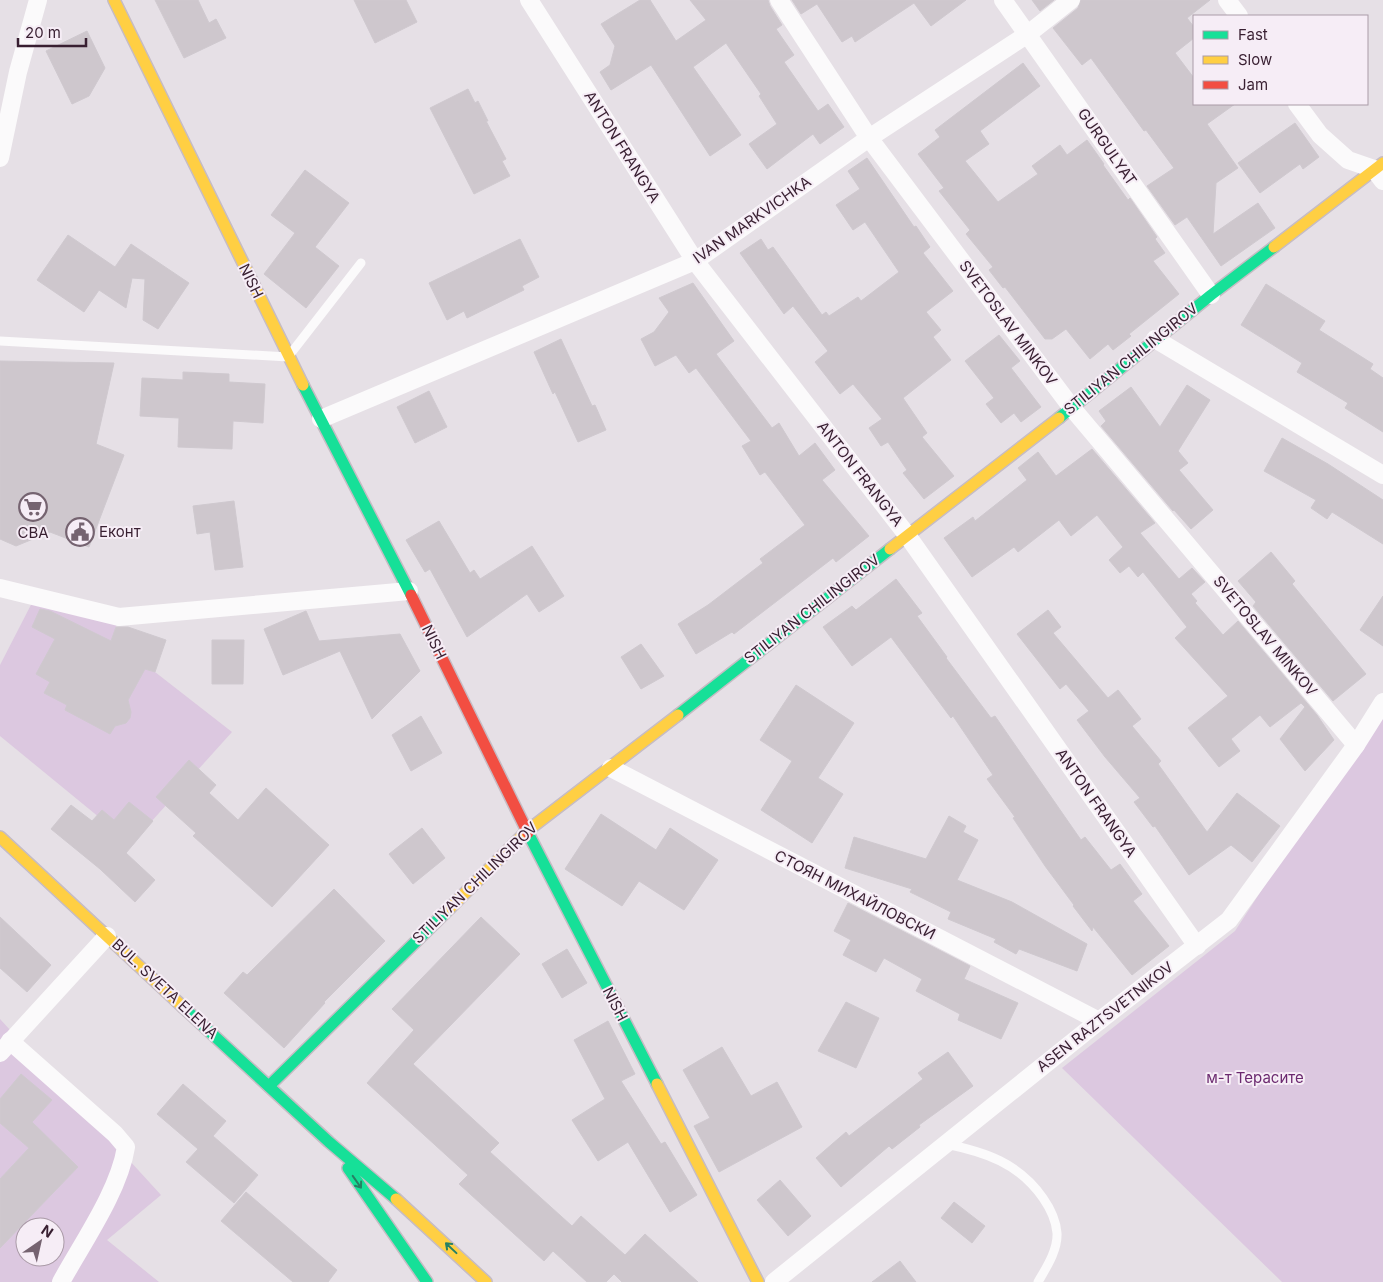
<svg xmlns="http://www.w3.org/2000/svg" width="1383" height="1282" font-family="Inter,sans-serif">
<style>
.green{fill:#dcc8e0;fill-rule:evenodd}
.building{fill:#cec7cd;stroke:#cfc9cf}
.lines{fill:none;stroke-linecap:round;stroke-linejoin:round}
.fast-casing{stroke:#c6bcc4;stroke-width:14}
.slow-casing{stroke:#c6bcc4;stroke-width:14}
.jam-casing{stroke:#c6bcc4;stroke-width:14}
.lane{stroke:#fbfafb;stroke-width:9}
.street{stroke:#fbfafb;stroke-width:18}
.fast{stroke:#16e098;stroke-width:11}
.slow{stroke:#ffcf43;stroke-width:11}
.jam{stroke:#f24e42;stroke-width:11}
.oneway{stroke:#278064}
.labels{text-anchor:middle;stroke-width:4;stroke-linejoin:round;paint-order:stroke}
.street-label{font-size:15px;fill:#381f31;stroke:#f6edf6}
.poi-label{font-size:15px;fill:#381f31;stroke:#f6edf6;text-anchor:start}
.park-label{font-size:15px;fill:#6b296f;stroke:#f6edf6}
</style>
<rect width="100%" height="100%" fill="#e6e0e6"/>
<g class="green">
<polygon points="35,597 119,617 107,655 155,672 232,732 150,823 133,845 0,736 0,665"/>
<polygon points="1383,704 1383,1282 1282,1282 1062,1068 1235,931"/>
<path d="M0,1019L161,1195L107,1240L159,1282H0ZM25,1227H55V1257H25Z"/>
</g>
<g class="building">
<polygon points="155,0 198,0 209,23 216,19 226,38 184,58"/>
<polygon points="354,0 406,0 417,22 375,43"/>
<polygon points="640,0 650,0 676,41 706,20 690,0 768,0 770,6 782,25 776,29 794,55 784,62 818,111 828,104 844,127 820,144 813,134 767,169 749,144 777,124 759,96 761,94 726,43 693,67 741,135 710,156 651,65 611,90 600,72 610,65 615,46 601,24"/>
<polygon points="792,0 966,0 931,26 914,3 855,42 852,36 842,42 817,4 801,14"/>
<polygon points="1032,0 1054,0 1040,11"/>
<polygon points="1081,0 1210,0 1187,18 1194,27 1194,38 1175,53 1194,78 1194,104 1235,104 1207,124 1238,168 1216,183 1213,234 1258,203 1275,228 1221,266 1187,217 1175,225 1147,186 1174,168 1146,130 1144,131 1091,58 1082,65 1053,28 1078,8"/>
<polygon points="87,31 105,68 89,96 72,104 46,51"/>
<polygon points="1023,63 1040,86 980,131 989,144 965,161 998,202 1038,174 1032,166 1060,145 1067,155 1087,140 1104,164 1103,165 1128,200 1130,198 1157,237 1155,239 1165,253 1153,261 1179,294 1129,334 1131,336 1113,350 1108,344 1090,359 1066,329 1052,339 1045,339 1005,287 1003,288 989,270 993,267 966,234 970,230 939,191 944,188 918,154 940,137 935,130"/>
<polygon points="468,89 475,103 478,101 488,121 486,121 506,159 502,161 510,176 474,194 430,108"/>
<polygon points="1295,123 1319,157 1303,169 1300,164 1260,193 1238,163"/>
<polygon points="867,158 914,227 916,226 930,247 923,253 953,291 926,312 941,330 933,337 951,360 903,398 927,433 922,437 954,476 924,499 903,473 907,470 888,442 881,446 869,428 882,419 853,384 840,394 815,362 828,351 793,306 784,314 740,253 761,239 768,250 773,247 822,315 826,312 829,316 858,297 861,301 899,272 865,222 853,230 836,205 860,189 848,171"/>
<polygon points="305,170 349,203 315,247 339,266 306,308 264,274 295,233 271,215"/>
<polygon points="68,235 115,267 131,244 189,283 158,329 143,320 145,279 132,278 126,308 99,290 84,312 37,280"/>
<polygon points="520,239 539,277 522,286 524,290 467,318 464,311 447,320 429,283"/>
<polygon points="693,283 734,341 716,354 772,428 779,423 799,456 815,443 835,470 822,480 869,536 836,562 833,558 734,634 732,632 696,654 678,624 708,605 763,563 760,559 805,525 765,472 760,475 742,446 751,441 696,368 689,373 676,355 655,366 641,339 654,332 669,312 659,298"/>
<polygon points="1266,284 1325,321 1319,330 1373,364 1370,369 1383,378 1383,432 1345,408 1348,403 1297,372 1302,363 1241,325"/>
<polygon points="999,335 1020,361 1011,368 1041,407 1021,422 1014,413 1001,423 986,404 994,398 965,361"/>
<polygon points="561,339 592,406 595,405 606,430 578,442 555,392 553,394 534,352"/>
<polygon points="0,361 114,363 96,444 124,455 89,547 50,532 16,546 0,539"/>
<polygon points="183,372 229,374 229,382 265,384 263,423 233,421 232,449 178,447 179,418 140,416 142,378 183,380"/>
<polygon points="1187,385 1210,400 1178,451 1188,463 1179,470 1213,510 1191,529 1174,510 1173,511 1101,426 1106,421 1099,411 1131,387 1160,427"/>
<polygon points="429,391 447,427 415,443 397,407"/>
<polygon points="1282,438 1328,464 1383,500 1383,544 1332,512 1327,519 1311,508 1316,500 1264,471"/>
<polygon points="1092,449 1155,523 1140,533 1179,579 1192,568 1205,582 1191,594 1197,601 1195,603 1223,635 1238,621 1317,715 1334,740 1305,771 1280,739 1305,707 1301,703 1270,727 1260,715 1231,739 1240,751 1219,767 1188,728 1228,696 1175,638 1187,627 1143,572 1138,577 1129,566 1120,573 1109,560 1123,547 1097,515 1071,536 1059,520 1018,552 1014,547 972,577 944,538 973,517 975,521 1027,480 1018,468 1038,452 1056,476"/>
<polygon points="234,501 243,567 215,570 210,532 197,534 193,506"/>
<polygon points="439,521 470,573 474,570 480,579 532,546 564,596 539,612 527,594 467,637 430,569 425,572 406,540"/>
<polygon points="1271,552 1295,581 1292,584 1366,674 1333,701 1253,606 1256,602 1238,581"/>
<polygon points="896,579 922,613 917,616 947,657 946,658 991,718 995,716 1081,840 1085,837 1111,870 1120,864 1142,894 1133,901 1169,946 1132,975 1093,927 1092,931 1073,906 1074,905 1045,866 1013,818 1015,817 987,779 993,775 953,716 951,718 891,637 852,666 823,627 852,606 856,610"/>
<polygon points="1383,596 1383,646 1360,630"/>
<polygon points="40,609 50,611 111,641 116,627 128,627 166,640 155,672 145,669 128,700 131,712 130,718 126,723 115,726 110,734 65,710 67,705 44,693 50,682 36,674 55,639 32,627"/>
<polygon points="1048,610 1061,627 1053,633 1108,698 1118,690 1141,719 1132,726 1161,761 1158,764 1207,832 1237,793 1280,826 1252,862 1231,845 1189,875 1155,826 1153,827 1134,802 1140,798 1105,757 1077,720 1089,711 1066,684 1060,689 1017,634"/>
<polygon points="306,611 319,641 400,634 420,671 372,719 340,651 283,675 264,629"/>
<polygon points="212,640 244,640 243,684 212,684"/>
<polygon points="641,644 664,676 641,689 621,657"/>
<polygon points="796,685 854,723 818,778 843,794 812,843 761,810 792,761 760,740"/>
<polygon points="421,716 442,753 411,771 392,735"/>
<polygon points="189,760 216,785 209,793 238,820 266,788 329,845 272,907 193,836 196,833 156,797"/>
<polygon points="129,802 153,821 126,853 155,880 135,902 100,869 51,829 71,805 92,821 102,810 114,820"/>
<polygon points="601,814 656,850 670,828 718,860 684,910 639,881 622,906 565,869"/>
<polygon points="949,816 966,826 963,832 978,840 957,880 1012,902 1087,944 1077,971 1019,949 1016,954 994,942 996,939 948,919 951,912 910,892 912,889 845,868 854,837 926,859"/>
<polygon points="422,828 445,858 413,884 389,854"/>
<polygon points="334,889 385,941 324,1002 325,1003 284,1048 224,993 243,972 247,975"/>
<polygon points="848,903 970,966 964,979 1018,1003 1001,1039 958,1020 960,1014 916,991 922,979 884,958 876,972 843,955 851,940 834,931"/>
<polygon points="0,917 51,965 27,992 0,968"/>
<polygon points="481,917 520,954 413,1064 499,1143 490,1152 572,1226 581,1216 625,1255 645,1234 698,1282 622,1282 614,1274 606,1282 587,1282 553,1251 544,1261 459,1184 468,1175 367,1083 414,1030 392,1009"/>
<polygon points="567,949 587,983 562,998 542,964"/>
<polygon points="846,1002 879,1018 856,1068 818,1051"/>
<polygon points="608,1021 635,1074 621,1081 661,1144 665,1142 697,1195 670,1212 628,1142 598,1161 572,1120 605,1099 574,1040"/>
<polygon points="722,1047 751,1096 777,1082 802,1127 719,1172 694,1126 710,1118 683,1070"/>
<polygon points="948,1052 973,1086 919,1125 920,1127 892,1149 889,1146 841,1187 816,1158 846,1132 849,1136 923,1079 918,1073"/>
<polygon points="21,1074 52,1100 32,1122 78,1167 0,1248 0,1179 29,1148 0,1123 0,1099"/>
<polygon points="183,1084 226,1121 213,1136 258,1175 234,1203 186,1162 198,1149 157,1114"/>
<polygon points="780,1180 811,1216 788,1236 757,1200"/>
<polygon points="246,1192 337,1270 328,1282 293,1282 221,1221"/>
<polygon points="954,1202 985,1226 972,1243 941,1218"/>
<polygon points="900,1261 916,1282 872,1282"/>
</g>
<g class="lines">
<defs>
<g id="fast">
<polyline points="303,385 411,595"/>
<polyline points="1059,418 1211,295 1274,247"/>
<polyline points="678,715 890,549"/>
<polyline points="528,833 657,1084"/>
<polyline points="183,1007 329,1142 396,1199"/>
<polyline points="269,1086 450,908"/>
<polyline points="348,1168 427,1282"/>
</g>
<g id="slow">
<polyline points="114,0 303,385"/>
<polyline points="1274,247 1383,163"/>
<polyline points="890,549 1059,418"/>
<polyline points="0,837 183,1007"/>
<polyline points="450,908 527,831 678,715"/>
<polyline points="657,1084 758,1282"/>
<polyline points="396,1199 486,1282"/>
</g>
<polyline id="jam" points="411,595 528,833"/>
</defs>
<use href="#fast" class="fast-casing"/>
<use href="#slow" class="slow-casing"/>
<use href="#jam" class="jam-casing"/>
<g class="lane">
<polyline points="0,341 288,357 361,263"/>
<path d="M946,1144C985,1152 1019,1163 1043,1198C1050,1208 1056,1220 1057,1233C1058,1250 1046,1268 1038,1282"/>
</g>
<g class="street">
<polyline points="529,0 695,261 907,535 1197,946"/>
<polyline points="779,0 869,138 1072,408 1356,745"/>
<polyline points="1003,0 1211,295"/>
<polyline points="1227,0 1239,16"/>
<polyline points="1297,104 1320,135 1348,160 1374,169 1383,181"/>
<polyline points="0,158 18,72 38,0"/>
<polyline points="1155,339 1383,475"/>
<polyline points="321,419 695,261 869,138 1028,34 1071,0"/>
<polyline points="0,588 119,617 409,591"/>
<polyline points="611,768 1099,1021"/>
<path d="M10,1041L115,1134L126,1147C119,1191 83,1242 61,1282"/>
<polyline points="0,1053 107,936"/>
<polyline points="774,1282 1099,1021 1229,920 1356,745 1383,702"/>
</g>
<use href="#fast" class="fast"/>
<use href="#slow" class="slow"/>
<use href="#jam" class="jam"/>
</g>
<defs><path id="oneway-shaft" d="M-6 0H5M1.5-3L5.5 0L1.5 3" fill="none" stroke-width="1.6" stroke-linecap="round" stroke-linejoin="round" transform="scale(1.25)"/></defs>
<g class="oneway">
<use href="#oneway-shaft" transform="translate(357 1182) rotate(55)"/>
<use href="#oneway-shaft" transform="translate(451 1248) rotate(-137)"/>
</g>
<defs>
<symbol id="supermarket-ring" viewBox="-11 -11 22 22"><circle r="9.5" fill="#f6edf6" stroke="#756370" stroke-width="1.5"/><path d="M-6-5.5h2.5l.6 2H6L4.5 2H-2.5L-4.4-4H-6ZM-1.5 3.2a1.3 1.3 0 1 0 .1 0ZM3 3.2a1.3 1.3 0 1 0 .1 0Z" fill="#756370"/></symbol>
<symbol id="civic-ring" viewBox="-11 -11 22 22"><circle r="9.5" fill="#f6edf6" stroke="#756370" stroke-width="1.5"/><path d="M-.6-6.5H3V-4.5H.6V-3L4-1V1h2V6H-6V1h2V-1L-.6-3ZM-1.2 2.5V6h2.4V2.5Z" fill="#756370"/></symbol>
</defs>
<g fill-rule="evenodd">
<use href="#supermarket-ring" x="17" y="491" width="32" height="32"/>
<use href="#civic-ring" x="64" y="516" width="32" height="32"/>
</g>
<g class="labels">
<g class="street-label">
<text transform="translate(622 147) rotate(58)" y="5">ANTON FRANGYA</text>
<text transform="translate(1107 147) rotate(55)" y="5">GURGULYAT</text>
<text transform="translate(752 220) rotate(-35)" y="5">IVAN MARKVICHKA</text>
<text transform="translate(251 281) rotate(64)" y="5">NISH</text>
<text transform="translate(1008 323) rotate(53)" y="5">SVETOSLAV MINKOV</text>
<text transform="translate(1131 359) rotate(-39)" y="5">STILIYAN CHILINGIROV</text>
<text transform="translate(860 474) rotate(52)" y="5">ANTON FRANGYA</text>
<text transform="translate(812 609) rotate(-38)" y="5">STILIYAN CHILINGIROV</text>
<text transform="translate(1265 636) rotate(50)" y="5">SVETOSLAV MINKOV</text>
<text transform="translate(434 642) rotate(64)" y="5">NISH</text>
<text transform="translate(1096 803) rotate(55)" y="5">ANTON FRANGYA</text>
<text transform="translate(475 883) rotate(-44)" y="5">STILIYAN CHILINGIROV</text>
<text transform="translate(855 895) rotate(27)" y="5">СТОЯН МИХАЙЛОВСКИ</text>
<text transform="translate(165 989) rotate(43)" y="5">BUL. SVETA ELENA</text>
<text transform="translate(615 1004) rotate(63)" y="5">NISH</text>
<text transform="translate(1105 1017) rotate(-38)" y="5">ASEN RAZTSVETNIKOV</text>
</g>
<g class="poi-label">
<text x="99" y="537">Еконт</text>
<text x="33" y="538" text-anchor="middle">CBA</text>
</g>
<g class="park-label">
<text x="1255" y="1083">м-т Терасите</text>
</g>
</g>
<rect x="1193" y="15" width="175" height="90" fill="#f6edf6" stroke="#aa9ba7"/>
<rect x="1203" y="31" width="25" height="8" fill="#16e098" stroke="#aa9ba7"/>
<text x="1238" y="40" font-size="15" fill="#381f31">Fast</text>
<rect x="1203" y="56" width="25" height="8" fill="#ffcf43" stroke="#aa9ba7"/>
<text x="1238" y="65" font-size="15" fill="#381f31">Slow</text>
<rect x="1203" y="81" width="25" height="8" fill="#f24e42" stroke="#aa9ba7"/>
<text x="1238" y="90" font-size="15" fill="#381f31">Jam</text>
<g transform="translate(40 1242) rotate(34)"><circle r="24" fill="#f6edf6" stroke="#aa9ba7"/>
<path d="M0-4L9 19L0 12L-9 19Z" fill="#756370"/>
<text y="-8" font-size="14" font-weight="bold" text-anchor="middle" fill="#381f31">N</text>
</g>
<path d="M18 38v8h68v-8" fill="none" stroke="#381f31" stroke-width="2.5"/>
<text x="25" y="38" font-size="15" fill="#381f31" stroke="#f6edf6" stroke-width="4" paint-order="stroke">20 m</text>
</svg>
